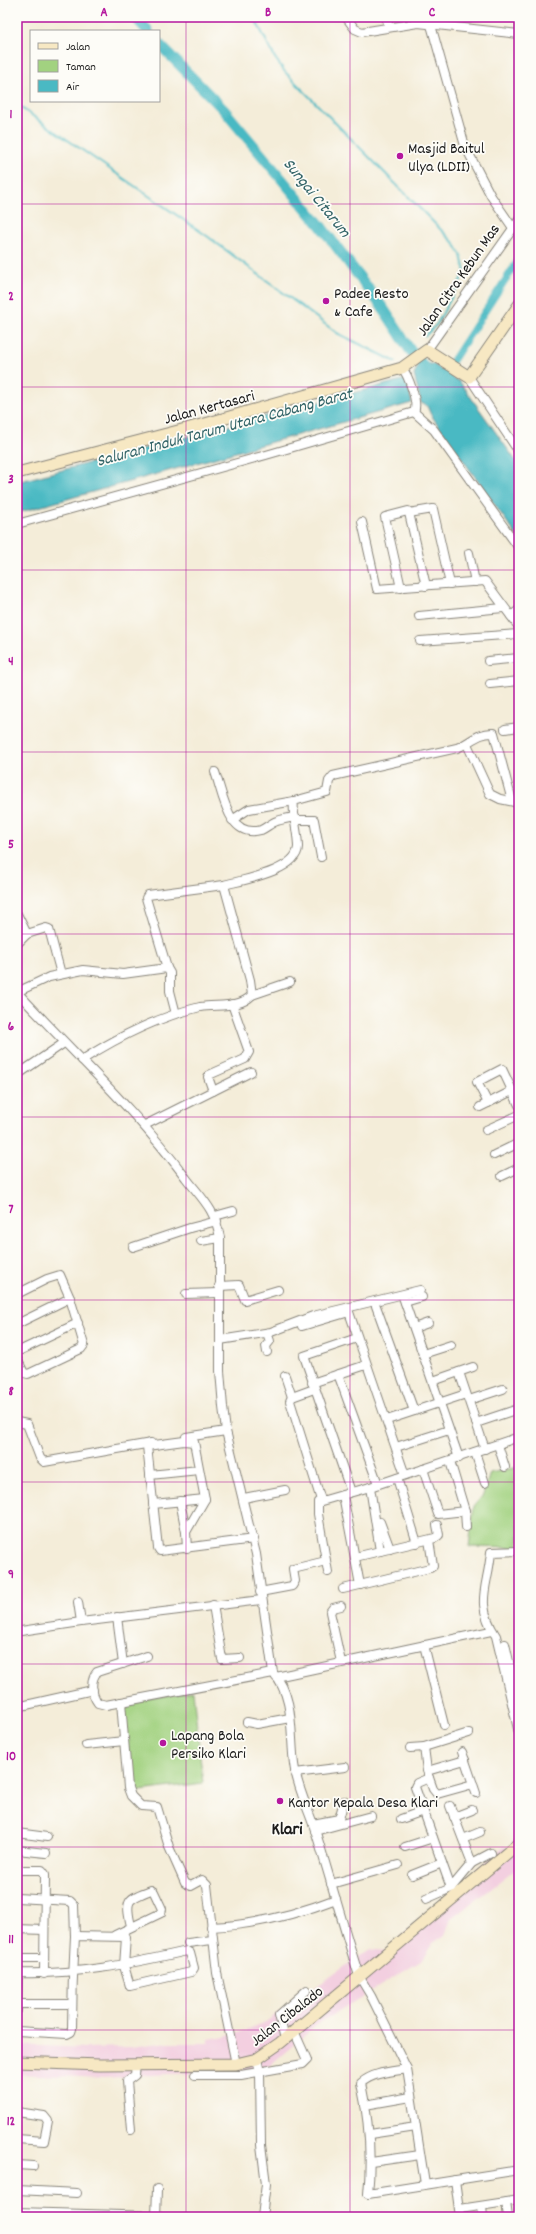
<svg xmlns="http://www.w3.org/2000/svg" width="536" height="2234" font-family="Dekko,sans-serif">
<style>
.built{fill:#f3cfe0}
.green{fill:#a2d280;stroke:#5f774e}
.water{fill:#4ab9c3;stroke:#336a70}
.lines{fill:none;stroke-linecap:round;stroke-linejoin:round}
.stream{stroke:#4ab9c3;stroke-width:2}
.canal{stroke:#4ab9c3;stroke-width:7}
.river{stroke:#4ab9c3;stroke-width:11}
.street-casing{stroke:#88847a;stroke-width:10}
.secondary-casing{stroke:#88847a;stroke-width:13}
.street{stroke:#fff;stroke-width:8}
.secondary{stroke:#f7e8c3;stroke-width:11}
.grid{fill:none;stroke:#b5179e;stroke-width:1;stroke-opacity:0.55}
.poi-dot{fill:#b5179e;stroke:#fdfcf7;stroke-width:1.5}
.labels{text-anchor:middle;stroke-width:3.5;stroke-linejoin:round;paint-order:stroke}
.poi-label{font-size:16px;fill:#1c1c1c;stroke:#fdfcf7;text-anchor:start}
.street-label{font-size:16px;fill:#1c1c1c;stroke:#fdfcf7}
.water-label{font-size:17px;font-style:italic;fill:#316367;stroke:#fdfcf7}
.quarter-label{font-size:18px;font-weight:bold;fill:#1c1c1c;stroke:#fdfcf7}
.neatline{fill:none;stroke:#b5179e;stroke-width:1.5}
.grid-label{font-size:13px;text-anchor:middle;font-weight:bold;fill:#b5179e}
</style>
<rect width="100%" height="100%" fill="#fdfcf7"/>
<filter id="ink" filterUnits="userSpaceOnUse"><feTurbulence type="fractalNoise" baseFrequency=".025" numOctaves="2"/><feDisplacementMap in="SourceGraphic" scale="8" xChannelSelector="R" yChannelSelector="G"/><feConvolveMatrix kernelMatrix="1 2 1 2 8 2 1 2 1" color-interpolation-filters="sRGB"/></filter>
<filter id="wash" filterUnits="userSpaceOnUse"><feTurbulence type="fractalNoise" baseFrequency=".012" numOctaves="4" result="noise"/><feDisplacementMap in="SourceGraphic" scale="16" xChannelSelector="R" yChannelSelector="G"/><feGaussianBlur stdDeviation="0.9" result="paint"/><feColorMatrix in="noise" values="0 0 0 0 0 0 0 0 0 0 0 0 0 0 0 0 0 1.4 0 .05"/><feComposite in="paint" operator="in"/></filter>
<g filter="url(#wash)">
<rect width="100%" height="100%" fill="#f4edd9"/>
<polygon class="built" points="504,1846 519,1862 519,1866 451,1919 445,1935 433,1943 421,1961 319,2023 269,2066 246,2072 168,2074 104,2078 17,2074 17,2045 85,2048 131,2047 160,2043 209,2043 209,2039 235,2034 264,2023 370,1949 385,1951"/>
<g class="green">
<polygon points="519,1467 519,1548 469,1547 474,1506 483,1495 490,1473"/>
<polygon points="193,1691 203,1783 132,1792 122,1703"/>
</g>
<g class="water">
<polygon points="423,364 433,364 460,382 519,465 519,539 431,415 427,406 421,403 414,375 417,368"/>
<polygon points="406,379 412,403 17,513 17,482"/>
</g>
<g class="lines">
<g class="stream">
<polyline points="254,17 275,58 285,72 454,243 461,255 465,272 437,324 425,336"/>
<polyline points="17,105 207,236 337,333 396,362"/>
</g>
<polyline class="canal" points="441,379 519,259"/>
<g class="river">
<polyline points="135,17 148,31"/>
<polyline points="159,44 224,110 320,225 383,308 410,350 432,376"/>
</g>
</g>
</g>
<g filter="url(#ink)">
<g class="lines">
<defs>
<g id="street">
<polyline points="346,17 355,29 362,32 418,23 519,34"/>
<polyline points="386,17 389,27"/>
<polyline points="431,25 465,146 491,196 513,228"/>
<polyline points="427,350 519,220"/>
<polyline points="469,377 519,452"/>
<polyline points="414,412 434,430 519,548"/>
<polyline points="409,513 426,586"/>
<polyline points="362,522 377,589 485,581 519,627"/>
<path d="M17,524L266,455L414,412C419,403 408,375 402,368"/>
<polyline points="469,553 475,582"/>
<polyline points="401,588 385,517 408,511 409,513 433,509 450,584"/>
<polyline points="419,616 503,608"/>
<polyline points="511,616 519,610"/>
<polyline points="420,641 519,634"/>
<polyline points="488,661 519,658"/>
<polyline points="490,684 519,681"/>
<polyline points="505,729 519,727"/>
<polyline points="467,744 490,794 500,799 519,803"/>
<path d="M215,772C223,794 228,839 261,830C266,828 271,823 277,821C283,819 289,818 295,817"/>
<polyline points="232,820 249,809 294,801"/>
<polyline points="295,820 314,820 321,857"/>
<polyline points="17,914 27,934"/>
<polyline points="17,944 27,934 46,928 49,929 61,974"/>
<polyline points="167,968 146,898 148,895 224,885"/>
<path d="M17,992C74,1054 136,1110 186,1178C203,1200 215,1209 220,1238V1371L223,1407L226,1431L256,1554L273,1673C295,1696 290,1734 294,1764C297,1788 309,1810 316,1833C331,1881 344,1929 359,1976L371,1996L407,2069L425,2184"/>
<polyline points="17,992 49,977 83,970 123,974 167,968 170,973 170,991 176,1014"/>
<polyline points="252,995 290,982"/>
<path d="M82,1060C118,1037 158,1017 200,1007C217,1004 239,1009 252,995L250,980L224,885C242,880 297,871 298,847C298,832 292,816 294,801L327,792L329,781L333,776L457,748C470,743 478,732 494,733L512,801"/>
<polyline points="17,1075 64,1043"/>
<polyline points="213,1091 208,1077 209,1075 245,1059 249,1052 232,1004"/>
<polyline points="488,1103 477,1082 502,1069 519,1105"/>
<polyline points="480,1107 512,1091"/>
<polyline points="145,1125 251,1072"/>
<polyline points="486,1130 519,1115"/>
<polyline points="494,1155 519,1143"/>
<polyline points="502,1176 519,1168"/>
<polyline points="215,1216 233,1211"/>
<polyline points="201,1241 220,1238"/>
<polyline points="133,1247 190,1228 217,1221"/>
<polyline points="219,1286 239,1285 245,1300 278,1290"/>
<polyline points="17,1294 47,1279 60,1275 70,1298 84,1345 81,1349 28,1374 24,1373 17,1359"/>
<polyline points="186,1294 219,1293"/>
<polyline points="403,1297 459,1458"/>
<polyline points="405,1302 422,1297"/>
<polyline points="376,1306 414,1411"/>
<polyline points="17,1324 70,1298"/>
<polyline points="302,1326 349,1312 405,1475"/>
<polyline points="414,1328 428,1323"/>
<polyline points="220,1340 271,1332 313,1316 420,1290"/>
<polyline points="17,1352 78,1323"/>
<polyline points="267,1352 266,1346 270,1341 267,1333"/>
<polyline points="423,1354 451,1345"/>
<polyline points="459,1372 485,1449"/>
<polyline points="338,1374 378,1484"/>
<polyline points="285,1376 292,1397"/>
<polyline points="433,1381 473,1367"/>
<polyline points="312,1383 366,1365"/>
<polyline points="314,1389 292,1397 290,1401 321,1500"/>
<polyline points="469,1400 503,1389"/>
<polyline points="387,1420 466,1394"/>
<polyline points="17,1422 27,1424 40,1458 44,1462 151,1443"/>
<polyline points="476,1423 515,1410"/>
<polyline points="186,1437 226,1431"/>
<polyline points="498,1445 505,1467"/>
<polyline points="396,1447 449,1430"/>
<polyline points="475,1452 485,1483"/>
<polyline points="450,1461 465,1511 466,1527"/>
<polyline points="423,1469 438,1514 465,1511"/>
<polyline points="150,1475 199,1470"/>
<polyline points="397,1478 417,1543"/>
<polyline points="370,1487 380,1551"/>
<polyline points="351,1492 304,1356 357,1338"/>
<polyline points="343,1495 360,1585"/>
<polyline points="244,1498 285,1490"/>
<polyline points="180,1501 186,1532"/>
<polyline points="153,1504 205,1499"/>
<polyline points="380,1522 390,1549"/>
<polyline points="187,1549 186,1532 205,1499 194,1442 184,1441 147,1446 158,1548 160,1551 254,1539"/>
<path d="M519,1551L491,1552C488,1588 474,1602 496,1636L519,1733"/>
<polyline points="355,1557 435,1538 439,1535 437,1525"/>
<polyline points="328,1572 318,1514 318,1502 370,1487 519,1437"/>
<polyline points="343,1589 430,1568 433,1566 429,1540"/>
<polyline points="260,1592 292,1586 295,1581 293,1569 326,1561"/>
<polyline points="78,1602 81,1622 261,1600"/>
<polyline points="213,1605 222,1659 240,1658"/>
<polyline points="341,1606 333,1608 330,1612 341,1662"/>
<polyline points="117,1617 123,1664"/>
<polyline points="21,1631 81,1622"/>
<polyline points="505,1644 519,1705"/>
<polyline points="424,1645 444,1725"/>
<path d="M147,1656L97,1672C90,1680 91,1694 98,1703L106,1705L273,1673"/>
<polyline points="276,1677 491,1631"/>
<polyline points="121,1702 128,1788 131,1796 141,1806 157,1807 169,1847 185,1883 191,1886 202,1880 207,1885 217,1973 236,2064"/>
<polyline points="17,1707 93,1690"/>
<polyline points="247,1722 257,1724 290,1718"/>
<polyline points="86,1745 124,1741"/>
<polyline points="424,1747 427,1771 465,1760"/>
<polyline points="410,1748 424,1747 469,1733"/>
<polyline points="462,1752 476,1793"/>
<polyline points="295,1773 345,1767"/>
<polyline points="428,1775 433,1789 437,1794 473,1784"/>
<polyline points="450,1806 472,1863 451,1888"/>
<polyline points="454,1817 472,1810"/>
<polyline points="401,1819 423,1811"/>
<polyline points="313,1824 339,1819 344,1801"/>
<polyline points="315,1831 371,1816"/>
<polyline points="17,1833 47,1837"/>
<polyline points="463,1839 480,1832"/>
<polyline points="405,1847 433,1838"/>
<polyline points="17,1850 46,1853"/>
<polyline points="472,1863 491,1853"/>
<polyline points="17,1870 42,1870 45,1874 44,1974"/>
<polyline points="412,1875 442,1863"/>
<polyline points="331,1884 398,1865"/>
<polyline points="17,1898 70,1901 74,1905 75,1936"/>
<polyline points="426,1899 451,1888 415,1787 417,1783 429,1778"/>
<path d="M211,1927C255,1925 295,1915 336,1899"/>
<polyline points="17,1929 44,1930"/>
<path d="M115,1935L161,1913L162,1909L154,1892L151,1890C127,1899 125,1900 131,1926"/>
<polyline points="188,1943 212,1940"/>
<polyline points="17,1958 43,1958"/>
<polyline points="17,2004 72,2004"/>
<polyline points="17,2010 18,1958"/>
<path d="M17,2031L67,2034L71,2032L72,2029C72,1998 73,1967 75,1936L126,1937L124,1966L130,1986L191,1972L194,1968L190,1953L187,1951C130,1964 76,1975 18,1973"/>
<polyline points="285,2039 279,2015 307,1990"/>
<polyline points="257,2059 260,2072 261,2145 266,2184 262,2217"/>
<path d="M407,2069C390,2072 374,2072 361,2083C369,2120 372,2156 368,2194L519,2170"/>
<polyline points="195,2075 241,2075 303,2064 307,2060 294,2031"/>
<polyline points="365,2105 411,2097"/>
<polyline points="17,2112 44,2116 48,2121 44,2141 17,2139"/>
<polyline points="131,2130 127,2081 135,2075 136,2064"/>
<polyline points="370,2134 416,2127"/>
<polyline points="371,2162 420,2155"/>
<polyline points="17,2165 33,2166"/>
<polyline points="455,2180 460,2217"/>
<polyline points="17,2190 77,2193"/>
<polyline points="506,2202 508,2217"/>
<polyline points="482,2206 483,2217"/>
<polyline points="460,2209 519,2200"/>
<polyline points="17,2212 156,2216"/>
<polyline points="156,2217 157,2189"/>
</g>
<g id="secondary">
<polyline points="17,473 205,424 402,368 427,350 469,377 519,305"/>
<polyline points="17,2062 100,2065 236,2064 257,2059 280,2043 519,1843"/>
</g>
</defs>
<use href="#street" class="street-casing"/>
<use href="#secondary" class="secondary-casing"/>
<use href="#street" class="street"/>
<use href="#secondary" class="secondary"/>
</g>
</g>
<path class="grid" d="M186,17V2217M350,17V2217M17,204H519M17,387H519M17,570H519M17,752H519M17,934H519M17,1117H519M17,1300H519M17,1482H519M17,1664H519M17,1847H519M17,2030H519"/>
<g class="poi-dot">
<circle cx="400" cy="156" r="4"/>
<circle cx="326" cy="301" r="4"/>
<circle cx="163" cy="1743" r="4"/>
<circle cx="280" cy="1801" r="4"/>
</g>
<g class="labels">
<g class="poi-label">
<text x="408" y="153">Masjid Baitul<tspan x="408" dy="18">Ulya (LDII)</tspan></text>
<text x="334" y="298">Padee Resto<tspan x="334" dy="18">&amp; Cafe</tspan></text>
<text x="171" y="1740">Lapang Bola<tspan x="171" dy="18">Persiko Klari</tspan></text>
<text x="288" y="1807">Kantor Kepala Desa Klari</text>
</g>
<g class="street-label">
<text transform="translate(457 279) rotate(-55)" y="6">Jalan Citra Kebun Mas</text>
<text transform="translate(209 406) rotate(-15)" y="6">Jalan Kertasari</text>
<text transform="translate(286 2015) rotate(-38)" y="6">Jalan Cibalado</text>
</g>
<g class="water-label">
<text transform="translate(318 197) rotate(51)" y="6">Sungai Citarum</text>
<text transform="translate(224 426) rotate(-15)" y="6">Saluran Induk Tarum Utara Cabang Barat</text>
</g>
<g class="quarter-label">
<text x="287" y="1834">Klari</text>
</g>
</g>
<rect width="536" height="2234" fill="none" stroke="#fdfcf7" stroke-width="44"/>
<rect x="30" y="30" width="130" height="72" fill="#fdfcf7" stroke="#a3a29f"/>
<rect x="38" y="43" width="20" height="6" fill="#f7e8c3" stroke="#a3a29f"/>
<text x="66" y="50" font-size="12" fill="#1c1c1c">Jalan</text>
<rect x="38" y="60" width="20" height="12" fill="#a2d280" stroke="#a3a29f"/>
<text x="66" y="70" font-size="12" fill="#1c1c1c">Taman</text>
<rect x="38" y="80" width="20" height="12" fill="#4ab9c3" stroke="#a3a29f"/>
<text x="66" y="90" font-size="12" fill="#1c1c1c">Air</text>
<rect x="22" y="22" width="492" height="2190" class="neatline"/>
<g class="grid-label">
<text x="104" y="16">A</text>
<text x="268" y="16">B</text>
<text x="432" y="16">C</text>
<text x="11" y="118">1</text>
<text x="11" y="300">2</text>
<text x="11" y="483">3</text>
<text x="11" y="665">4</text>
<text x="11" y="848">5</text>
<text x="11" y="1030">6</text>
<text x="11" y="1213">7</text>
<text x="11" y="1395">8</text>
<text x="11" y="1578">9</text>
<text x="11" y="1760">10</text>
<text x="11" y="1943">11</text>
<text x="11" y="2125">12</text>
</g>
</svg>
